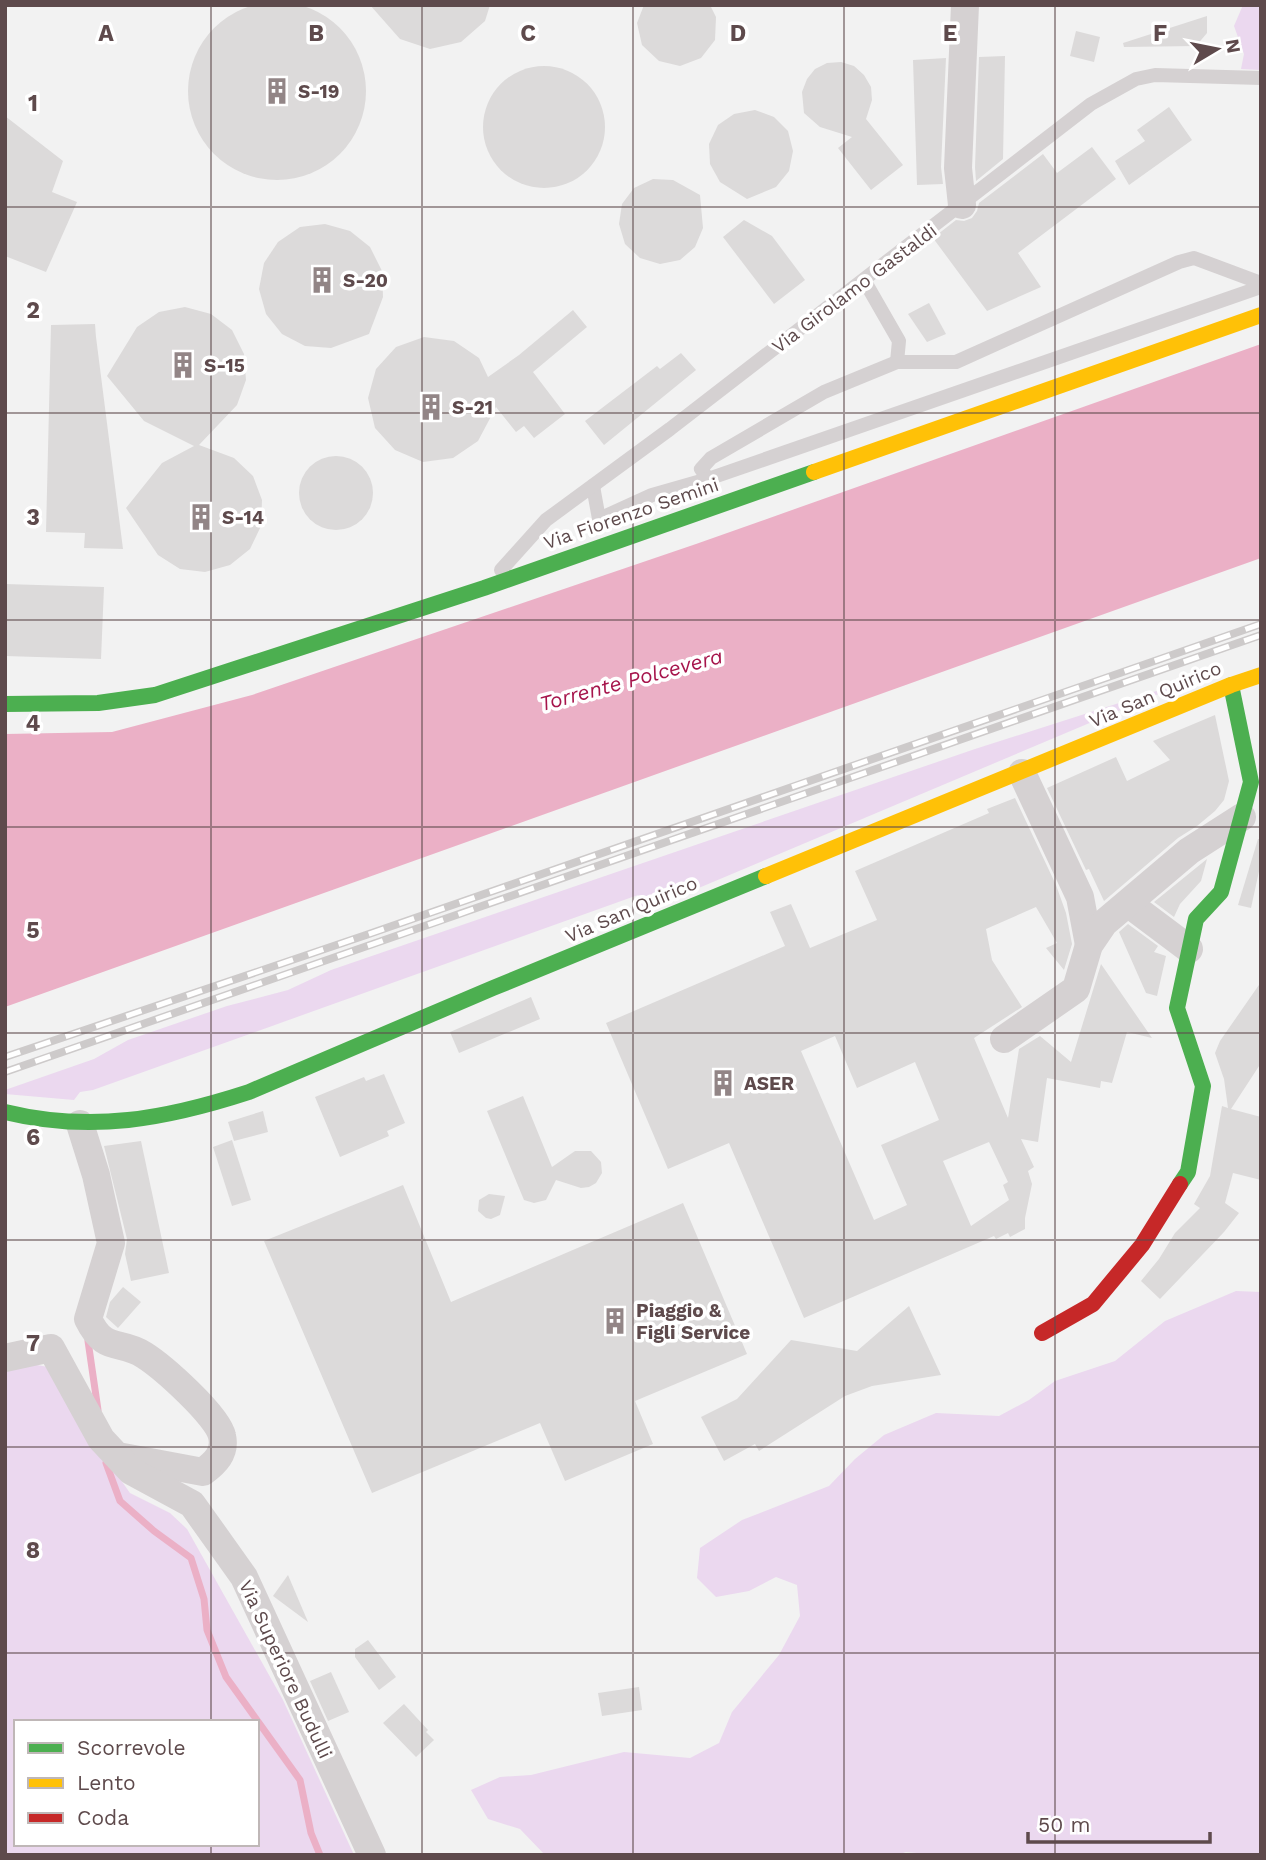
<svg xmlns="http://www.w3.org/2000/svg" width="1266" height="1860" font-family="'Work Sans',sans-serif">
<style>
.green{fill:#ebd8ef;fill-rule:evenodd}
.water{fill:#ebb0c6}
.lines{fill:none;stroke-linecap:round;stroke-linejoin:round}
.stream{stroke:#ebb0c6;stroke-width:7}
.building{fill:#dcdada;fill-rule:evenodd}
.lane{stroke:#d5d1d2;stroke-width:14}
.street{stroke:#d5d1d2;stroke-width:28}
.fast{stroke:#4caf50;stroke-width:16}
.slow{stroke:#ffc107;stroke-width:16}
.jam{stroke:#c62828;stroke-width:16}
.rail-casing{stroke:#cdcaca;stroke-width:8}
.rail{stroke:#fff;stroke-width:5;stroke-dasharray:16;stroke-linecap:butt}
.grid{fill:none;stroke:#5e4a4c;stroke-width:2;stroke-opacity:0.55}
.labels{text-anchor:middle;stroke-width:7;stroke-linejoin:round;paint-order:stroke}
.poi-label{font-size:19px;font-weight:bold;fill:#5e4a4c;stroke:#fff;text-anchor:start}
.street-label{font-size:19px;fill:#5e4a4c;stroke:#fff}
.water-label{font-size:21px;font-style:italic;fill:#a6154c;stroke:#fff}
.grid-label{font-size:23px;text-anchor:middle;font-weight:bold;fill:#5e4a4c;stroke:#fff;stroke-width:7;stroke-linejoin:round;paint-order:stroke}
</style>
<rect width="100%" height="100%" fill="#f2f2f2"/>
<g class="green">
<polygon points="1243,5 1261,5 1261,70 1241,69 1244,54 1234,26"/>
<polygon points="1194,679 644,911 638,895 93,1090 80,1092 74,1100 5,1094 5,1090 94,1059 128,1040 227,1006 288,990 331,970 975,749"/>
<polygon points="1236,1291 1261,1292 1261,1855 938,1855 906,1852 897,1855 545,1855 520,1829 488,1819 471,1790 500,1777 531,1775 624,1752 690,1758 719,1743 732,1712 779,1655 800,1616 797,1585 776,1577 749,1591 716,1597 697,1578 700,1548 742,1520 829,1486 855,1459 884,1435 936,1413 999,1416 1029,1400 1055,1381 1115,1361 1165,1321"/>
<path d="M31,1364L54,1368L89,1435L130,1493L170,1513L187,1529L283,1700L354,1855H5V1369ZM16,1722H257V1844H16Z"/>
</g>
<polygon class="water" points="1261,344 1261,558 5,1007 5,734 112,732 252,695 696,544"/>
<g class="lines">
<g class="stream">
<polyline points="88,1341 98,1410"/>
<polyline points="106,1463 120,1501 154,1531 191,1558 204,1599 207,1630 226,1677 300,1780 311,1833 320,1855"/>
</g>
</g>
<g class="building">
<circle cx="277" cy="91" r="89"/>
<polygon points="370,5 490,5 485,21 461,42 430,49 400,39"/>
<polygon points="644,5 710,5 716,17 715,40 701,58 680,66 659,61 642,45 637,23"/>
<polygon points="1207,16 1207,33 1196,46 1124,47 1123,43"/>
<polygon points="1076,31 1100,37 1094,62 1070,56"/>
<polygon points="1005,56 1003,159 976,181 975,167 979,57"/>
<polygon points="946,58 941,167 943,184 917,185 913,60"/>
<polygon points="841,62 854,66 864,75 871,87 872,100 866,119 903,165 871,190 838,148 852,137 820,127 804,113 802,92 807,79 815,69 827,63"/>
<circle cx="544" cy="127" r="61"/>
<polygon points="1169,107 1192,140 1129,185 1115,161 1145,141 1137,130"/>
<polygon points="755,110 774,117 788,131 793,151 789,171 776,187 747,199 720,182 710,164 709,144 718,125 734,114"/>
<polygon points="5,116 63,161 52,192 77,202 46,272 5,256"/>
<polygon points="1092,147 1116,179 1018,253 1041,287 987,311 933,238 956,220 964,221 972,218 977,211 979,203 1043,154 1057,173"/>
<polygon points="653,179 673,180 700,195 703,228 695,247 680,260 660,264 640,258 625,244 619,224 622,204 634,188"/>
<polygon points="744,220 772,236 805,280 774,304 723,237"/>
<polygon points="325,224 350,231 370,247 382,271 383,297 369,334 331,348 305,346 282,334 266,314 259,289 264,263 278,242 300,227"/>
<polygon points="929,303 946,334 927,342 908,314"/>
<polygon points="185,307 211,314 232,330 244,354 246,380 237,405 199,445 234,458 253,476 262,500 261,526 250,549 230,565 205,572 180,569 158,555 126,508 162,463 194,446 144,421 107,376 137,327 159,312"/>
<polygon points="573,310 587,327 533,372 565,414 534,438 524,426 516,432 496,407 478,441 453,458 423,462 395,450 375,428 368,398 376,369 396,347 424,337 454,341 479,358 488,377 519,355"/>
<polygon points="95,324 96,337 123,549 84,548 85,533 46,532 51,325"/>
<polygon points="681,353 696,370 604,445 585,421 657,366 660,369"/>
<circle cx="336" cy="493" r="37"/>
<polygon points="5,584 104,587 101,659 5,656"/>
<polygon points="1215,715 1229,781 1224,800 1215,811 1197,826 1178,838 1104,901 1089,869 1086,870 1047,788 1116,757 1127,781 1170,760 1153,741"/>
<path d="M1015,798L1056,885L1066,913L1072,944L1064,970L1046,948L1057,943L1036,907L986,929L992,960L1022,1007L974,1038L1008,1118L1019,1049L1040,1036L1071,1062L1101,964L1152,1038L1127,1032L1112,1083L1101,1081L1100,1088L1047,1078L1038,1142L1021,1139L1034,1167L1028,1171L1032,1184L1025,1218V1229L1010,1237L1008,1233L996,1239L994,1236L804,1318L729,1143L668,1169L606,1023L785,946L770,912L791,904L810,948L877,920L855,871L989,813L987,809ZM835,1036L857,1088L915,1062L939,1120L881,1145L907,1205L874,1220L801,1051ZM989,1142L1008,1182L1003,1185L1009,1200L971,1226L943,1161Z"/>
<polygon points="1258,839 1261,839 1261,862 1251,908 1238,905"/>
<polygon points="1207,859 1201,881 1180,904 1174,917 1154,902"/>
<polygon points="1128,924 1158,946 1154,952 1166,956 1157,996 1146,993 1119,932"/>
<polygon points="1261,982 1261,1063 1231,1109 1261,1117 1261,1180 1233,1173 1225,1203 1239,1213 1224,1232 1160,1299 1141,1281 1159,1259 1175,1233 1200,1208 1194,1204 1210,1176 1222,1106 1228,1108 1224,1079 1215,1053 1220,1041"/>
<polygon points="531,997 540,1019 459,1053 450,1032"/>
<polygon points="384,1074 405,1123 387,1131 389,1136 340,1157 315,1097 364,1077 366,1081"/>
<polygon points="523,1096 552,1167 575,1151 591,1151 601,1162 602,1173 596,1183 589,1187 581,1188 556,1180 546,1200 534,1203 524,1200 487,1111"/>
<polygon points="263,1111 268,1132 234,1141 228,1122"/>
<polygon points="232,1140 251,1200 232,1206 213,1147"/>
<polygon points="141,1141 169,1273 131,1281 125,1254 127,1239 104,1146"/>
<polygon points="403,1185 451,1302 683,1203 747,1354 635,1401 653,1444 565,1481 540,1423 372,1493 264,1241"/>
<polygon points="489,1194 505,1196 500,1215 491,1219 486,1218 478,1211 479,1200"/>
<polygon points="123,1287 141,1302 118,1328 106,1317 110,1302"/>
<polygon points="909,1306 941,1375 872,1386 845,1396 759,1451 755,1444 724,1461 701,1417 737,1399 791,1340 857,1351"/>
<polygon points="288,1575 308,1622 273,1596"/>
<polygon points="368,1640 396,1677 379,1690 355,1657 355,1649"/>
<polygon points="331,1672 349,1712 328,1721 310,1681"/>
<polygon points="639,1687 642,1710 602,1716 598,1693"/>
<polygon points="404,1704 428,1730 426,1732 434,1740 416,1757 383,1723"/>
</g>
<g class="lines">
<g class="lane">
<polyline points="864,280 899,341 897,362"/>
<polyline points="708,479 701,469 711,458 824,392 897,362 956,362 1179,262 1194,258 1261,283"/>
<polyline points="593,486 599,519 605,523"/>
<polyline points="599,519 652,495 708,479 1261,287"/>
<polyline points="501,570 546,520 670,429 1091,104 1136,79 1155,75 1261,78"/>
</g>
<g class="street">
<polyline points="962,205 958,168 965,5"/>
<polyline points="1022,773 1080,897 1089,945"/>
<polyline points="1129,904 1189,949"/>
<polyline points="1004,1039 1076,989 1089,945 1104,923 1189,851 1242,817"/>
<path d="M80,1124L96,1175L111,1243L88,1319C105,1354 119,1339 144,1355C163,1367 218,1416 222,1436C226,1453 215,1463 203,1472L123,1457"/>
<polyline points="5,1358 51,1348 101,1439 131,1471 192,1504 244,1577 372,1855"/>
</g>
<g class="fast">
<polyline points="5,704 98,703 155,695 484,588 814,472"/>
<path d="M5,1112C91,1133 166,1119 249,1092L493,988L766,876"/>
<polyline points="1180,1184 1188,1172 1203,1086 1177,1008 1196,919 1221,892 1251,782 1231,685"/>
</g>
<g class="slow">
<polyline points="814,472 1261,315"/>
<polyline points="766,876 1231,685 1261,675"/>
</g>
<polyline class="jam" points="1042,1333 1093,1304 1142,1245 1180,1184"/>
<defs>
<g id="rail">
<polyline points="5,1057 366,935 1261,624"/>
<polyline points="5,1072 1261,635"/>
</g>
</defs>
<use href="#rail" class="rail-casing"/>
<use href="#rail" class="rail"/>
</g>
<path class="grid" d="M211,5V1722M422,5V1855M633,5V1855M844,5V1855M1055,5V1855M5,207H1261M5,413H1261M5,620H1261M5,827H1261M5,1033H1261M5,1240H1261M5,1447H1261M5,1653H1261M211,1844V1855"/>
<defs>
<symbol id="building-bare" viewBox="-9 -9 18 18"><path d="M-4-6H4V6H1V3H-1V6H-4ZM-2.5-4.3h1.7v1.8h-1.7ZM.8-4.3h1.7v1.8H.8ZM-2.5-1h1.7V.8h-1.7ZM.8-1h1.7V.8H.8Z" fill="#928586" stroke="#fff" stroke-width="2.5" paint-order="stroke"/></symbol>
</defs>
<g fill-rule="evenodd">
<use href="#building-bare" x="258" y="72" width="38" height="38"/>
<use href="#building-bare" x="303" y="261" width="38" height="38"/>
<use href="#building-bare" x="164" y="346" width="38" height="38"/>
<use href="#building-bare" x="412" y="388" width="38" height="38"/>
<use href="#building-bare" x="182" y="498" width="38" height="38"/>
<use href="#building-bare" x="704" y="1064" width="38" height="38"/>
<use href="#building-bare" x="596" y="1302" width="38" height="38"/>
</g>
<g class="labels">
<g class="poi-label">
<text x="298" y="98">S-19</text>
<text x="343" y="287">S-20</text>
<text x="204" y="372">S-15</text>
<text x="452" y="414">S-21</text>
<text x="222" y="524">S-14</text>
<text x="744" y="1090">ASER</text>
<text x="636" y="1317">Piaggio &amp;<tspan x="636" dy="22">Figli Service</tspan></text>
</g>
<g class="street-label">
<text transform="translate(854 288) rotate(-37)" y="7">Via Girolamo Gastaldi</text>
<text transform="translate(631 513) rotate(-19)" y="7">Via Fiorenzo Semini</text>
<text transform="translate(1155 694) rotate(-23)" y="7">Via San Quirico</text>
<text transform="translate(631 909) rotate(-23)" y="7">Via San Quirico</text>
<text transform="translate(286 1669) rotate(65)" y="7">Via Superiore Budulli</text>
</g>
<g class="water-label">
<text transform="translate(631 680) rotate(-15)" y="7">Torrente Polcevera</text>
</g>
</g>
<g class="grid-label">
<text x="106" y="41">A</text>
<text x="316" y="41">B</text>
<text x="528" y="41">C</text>
<text x="738" y="41">D</text>
<text x="950" y="41">E</text>
<text x="1160" y="41">F</text>
<text x="33" y="111">1</text>
<text x="33" y="318">2</text>
<text x="33" y="525">3</text>
<text x="33" y="731">4</text>
<text x="33" y="938">5</text>
<text x="33" y="1145">6</text>
<text x="33" y="1351">7</text>
<text x="33" y="1558">8</text>
</g>
<rect width="1266" height="1860" fill="none" stroke="#5e4a4c" stroke-width="14"/>
<rect x="14" y="1720" width="245" height="126" fill="#ffffff" stroke="#bfb7b7" stroke-width="2"/>
<rect x="28" y="1743" width="35" height="10" fill="#4caf50" stroke="#bfb7b7" stroke-width="2"/>
<text x="77" y="1755" font-size="21" fill="#5e4a4c">Scorrevole</text>
<rect x="28" y="1778" width="35" height="10" fill="#ffc107" stroke="#bfb7b7" stroke-width="2"/>
<text x="77" y="1790" font-size="21" fill="#5e4a4c">Lento</text>
<rect x="28" y="1813" width="35" height="10" fill="#c62828" stroke="#bfb7b7" stroke-width="2"/>
<text x="77" y="1825" font-size="21" fill="#5e4a4c">Coda</text>
<g transform="translate(1217 49) rotate(80)" stroke="#ffffff" stroke-width="5" paint-order="stroke">
<path d="M0-5L12 26L0 18L-12 26Z" fill="#5e4a4c"/>
<text y="-10" font-size="19" font-weight="bold" text-anchor="middle" fill="#5e4a4c">N</text>
</g>
<path d="M1028 1832v10h182v-10" fill="none" stroke="#5e4a4c" stroke-width="3.5"/>
<text x="1038" y="1832" font-size="21" fill="#5e4a4c" stroke="#ffffff" stroke-width="5" paint-order="stroke">50 m</text>
</svg>
